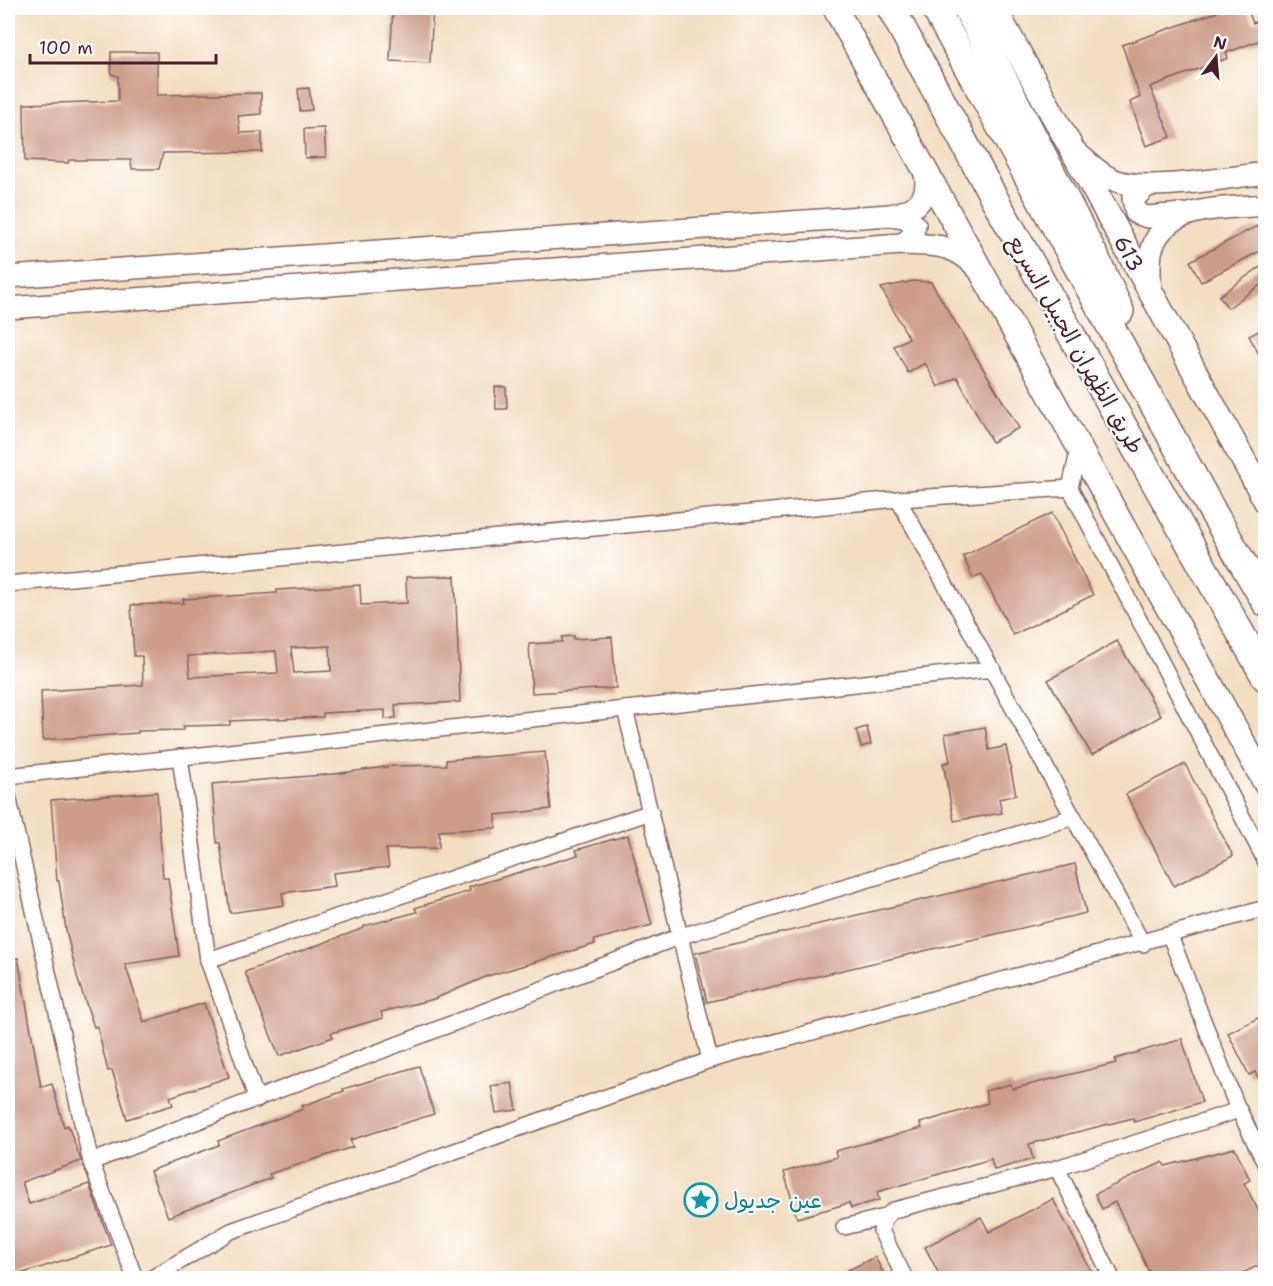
<svg xmlns="http://www.w3.org/2000/svg" width="1273" height="1286" font-family="'Shantell Sans','Playpen Sans Arabic',sans-serif">
<style>
.building{fill:#ce9d8a;fill-rule:evenodd}
.lines{fill:none;stroke-linecap:round;stroke-linejoin:round}
.street-casing{stroke:#856260;stroke-width:18}
.secondary-casing{stroke:#856260;stroke-width:24}
.primary-casing{stroke:#856260;stroke-width:27}
.highway-casing{stroke:#856260;stroke-width:30}
.street{stroke:#fff;stroke-width:15}
.secondary{stroke:#fff;stroke-width:21}
.primary{stroke:#fff;stroke-width:24}
.highway{stroke:#fff;stroke-width:27}
.labels{text-anchor:middle;stroke-width:4.5;stroke-linejoin:round;paint-order:stroke}
.street-label{font-size:22px;fill:#4a1f2b;stroke:#fff}
.culture-label{font-size:22px;fill:#0d838f;stroke:#fff;text-anchor:start}
</style>
<rect width="100%" height="100%" fill="#fff"/>
<filter id="ink" filterUnits="userSpaceOnUse"><feTurbulence type="fractalNoise" baseFrequency=".0167" numOctaves="2"/><feDisplacementMap in="SourceGraphic" scale="12" xChannelSelector="R" yChannelSelector="G"/><feConvolveMatrix kernelMatrix="1 2 1 2 8 2 1 2 1" color-interpolation-filters="sRGB"/></filter>
<filter id="wash" filterUnits="userSpaceOnUse"><feTurbulence type="fractalNoise" baseFrequency=".008" numOctaves="4" result="noise"/><feDisplacementMap in="SourceGraphic" scale="24" xChannelSelector="R" yChannelSelector="G"/><feGaussianBlur stdDeviation="1.35" result="paint"/><feColorMatrix in="noise" values="0 0 0 0 0 0 0 0 0 0 0 0 0 0 0 0 0 1.4 0 .05"/><feComposite in="paint" operator="in"/></filter>
<g filter="url(#wash)">
<rect width="100%" height="100%" fill="#f3dec1"/>
<g id="blocks">
<g class="building">
<polygon points="393,8 433,8 430,63 390,61"/>
<polygon points="1215,8 1247,8 1253,23 1262,19 1266,38 1226,53 1228,58 1150,87 1171,137 1146,146 1130,102 1140,97 1122,45 1217,12"/>
<polygon points="111,52 157,52 157,95 261,93 261,114 238,116 240,133 262,132 262,152 163,153 159,169 132,169 131,160 69,160 68,163 25,161 24,104 118,101 118,76 111,74"/>
<polygon points="309,88 312,110 300,111 298,89"/>
<polygon points="324,128 326,157 305,158 304,129"/>
<polygon points="1257,226 1266,241 1266,248 1201,282 1190,261"/>
<polygon points="1260,267 1266,274 1266,281 1228,308 1219,296"/>
<polygon points="913,281 931,282 1019,428 992,442 957,377 938,387 925,363 908,373 894,346 909,338 881,288"/>
<polygon points="1266,327 1266,367 1249,336"/>
<polygon points="495,387 506,387 507,409 496,409"/>
<polygon points="1052,513 1093,595 1013,635 982,574 973,578 963,556"/>
<path d="M455,576L460,702L395,705L396,718L385,719V710L323,713V717L230,721V725L183,726L184,730L138,731V733L43,740L41,691L143,685L142,656H134L131,605L184,603L183,599L277,593V590L360,585L361,605L407,603L406,577ZM330,646L331,671L294,673L291,648ZM276,651L278,673L190,677L188,656Z"/>
<polygon points="574,636 574,639 612,637 616,688 532,693 529,644 562,642 562,637"/>
<polygon points="1117,641 1161,716 1092,755 1048,680"/>
<polygon points="867,727 871,744 861,747 856,730"/>
<polygon points="985,727 989,750 1006,746 1016,795 999,799 1002,813 954,821 943,763 950,762 945,734"/>
<polygon points="545,752 551,809 496,815 496,828 439,831 439,848 386,849 389,867 333,873 335,886 282,893 284,905 230,913 220,843 217,843 212,784 334,774 393,766 446,765 446,760"/>
<polygon points="1185,764 1233,856 1174,886 1126,794"/>
<polygon points="157,792 163,878 168,878 179,956 125,964 144,1022 204,1003 229,1077 170,1097 173,1105 127,1119 112,1070 108,1071 97,1026 94,1027 78,980 66,930 59,881 57,881 51,800"/>
<polygon points="628,835 652,925 594,940 595,944 488,976 434,999 381,1012 383,1018 331,1033 333,1037 279,1056 245,972 364,928 364,926 417,912 415,908 470,891 469,887 578,855 576,850"/>
<polygon points="1075,864 1086,913 707,1002 695,953"/>
<polygon points="18,958 41,1087 52,1084 64,1127 68,1125 81,1161 22,1182 29,1204 89,1184 111,1245 8,1278 8,960"/>
<polygon points="1266,1014 1266,1092 1255,1072 1249,1075 1228,1033"/>
<polygon points="1182,1039 1202,1102 1134,1122 1133,1118 1029,1144 1033,1159 994,1170 991,1159 877,1192 879,1200 851,1208 849,1203 797,1218 784,1172 837,1157 835,1151 922,1128 920,1123 988,1103 985,1091 1011,1084 1012,1089 1116,1063 1115,1059"/>
<polygon points="419,1066 434,1114 350,1140 353,1147 269,1174 271,1178 168,1217 150,1171 219,1145 218,1141 303,1109 302,1106 344,1091 343,1089"/>
<polygon points="512,1083 517,1110 496,1113 491,1086"/>
<polygon points="1235,1148 1250,1180 1244,1183 1266,1225 1266,1262 1232,1278 1152,1278 1115,1202 1102,1209 1095,1194 1163,1162 1165,1166"/>
<polygon points="1053,1199 1095,1278 941,1278 925,1247 981,1217 989,1232"/>
<polygon points="875,1257 886,1278 832,1278"/>
</g>
</g>
</g>
<g filter="url(#ink)">
<use href="#blocks" fill-opacity="0" stroke="#856260" stroke-width="1.5"/>
<g class="lines">
<defs>
<g id="street">
<polyline points="1070,488 1079,448"/>
<polyline points="898,499 1143,944"/>
<polyline points="8,584 898,499 1070,488 1266,862"/>
<polyline points="625,709 710,1060"/>
<polyline points="180,757 208,960 257,1100"/>
<polyline points="8,776 993,669"/>
<polyline points="8,796 91,1162 135,1278"/>
<polyline points="1170,936 1236,1104 1266,1165"/>
<polyline points="208,960 651,812"/>
<polyline points="91,1162 678,937 1074,817"/>
<polyline points="1057,1168 1112,1278"/>
<polyline points="844,1227 885,1217"/>
<polyline points="152,1278 231,1231 710,1060 1266,908"/>
<polyline points="905,1278 881,1231 885,1217 894,1210 1057,1168 1239,1110"/>
</g>
<g id="secondary">
<path d="M1074,150C1086,160 1099,174 1114,180C1145,193 1230,177 1266,173"/>
<polyline points="1148,185 1133,199 1136,213 1147,217 1183,214"/>
<polyline points="890,215 905,217 915,225 912,237 902,244"/>
<path d="M8,277L890,215C919,210 931,197 924,167"/>
<path d="M1151,295C1150,281 1149,267 1151,253C1161,203 1227,209 1266,205"/>
<path d="M8,308L902,244C935,245 954,243 978,269"/>
</g>
<g id="primary">
<polyline points="835,8 1266,784"/>
<path id="s1" d="M994,8L1266,501"/>
</g>
<g id="highway">
<polyline points="891,8 999,207 1266,678"/>
<polyline points="935,8 1214,514 1266,603"/>
<polyline points="967,8 1096,259 1120,311"/>
</g>
</defs>
<use href="#street" class="street-casing"/>
<use href="#secondary" class="secondary-casing"/>
<use href="#primary" class="primary-casing"/>
<use href="#highway" class="highway-casing"/>
<use href="#street" class="street"/>
<use href="#secondary" class="secondary"/>
<use href="#primary" class="primary"/>
<use href="#highway" class="highway"/>
</g>
</g>
<defs>
<symbol id="sight-ring" viewBox="-11 -11 22 22"><circle r="9.5" fill="#fff" stroke="#0f9aa8" stroke-width="1.5"/><path d="M0-6L1.8-2.2L6-1.7L2.9 1.2L3.7 5.4L0 3.3L-3.7 5.4L-2.9 1.2L-6-1.7L-1.8-2.2Z" fill="#0f9aa8"/></symbol>
</defs>
<g fill-rule="evenodd">
<use href="#sight-ring" x="682" y="1181" width="38" height="38"/>
</g>
<g class="labels">
<g class="street-label">
<text dy="8" stroke="none"><textPath href="#s1" startOffset="280">613</textPath></text>
<text transform="translate(1076 344) rotate(60)" y="8">طريق الظهران الجبيل السريع</text>
</g>
<g class="culture-label">
<text x="724" y="1208">عين جديول</text>
</g>
</g>
<rect width="1273" height="1286" fill="none" stroke="#fff" stroke-width="30"/>
<g transform="translate(1216 57) rotate(16)" stroke="#ffffff" stroke-width="4.5" paint-order="stroke">
<path d="M0-4.5L10 22L0 15L-10 22Z" fill="#4a1f2b"/>
<text y="-9" font-size="16" font-weight="bold" text-anchor="middle" fill="#4a1f2b">N</text>
</g>
<path d="M30 54v9h186v-9" fill="none" stroke="#4a1f2b" stroke-width="3"/>
<text x="39" y="54" font-size="18" fill="#4a1f2b" stroke="#ffffff" stroke-width="4.5" paint-order="stroke">100 m</text>
</svg>
